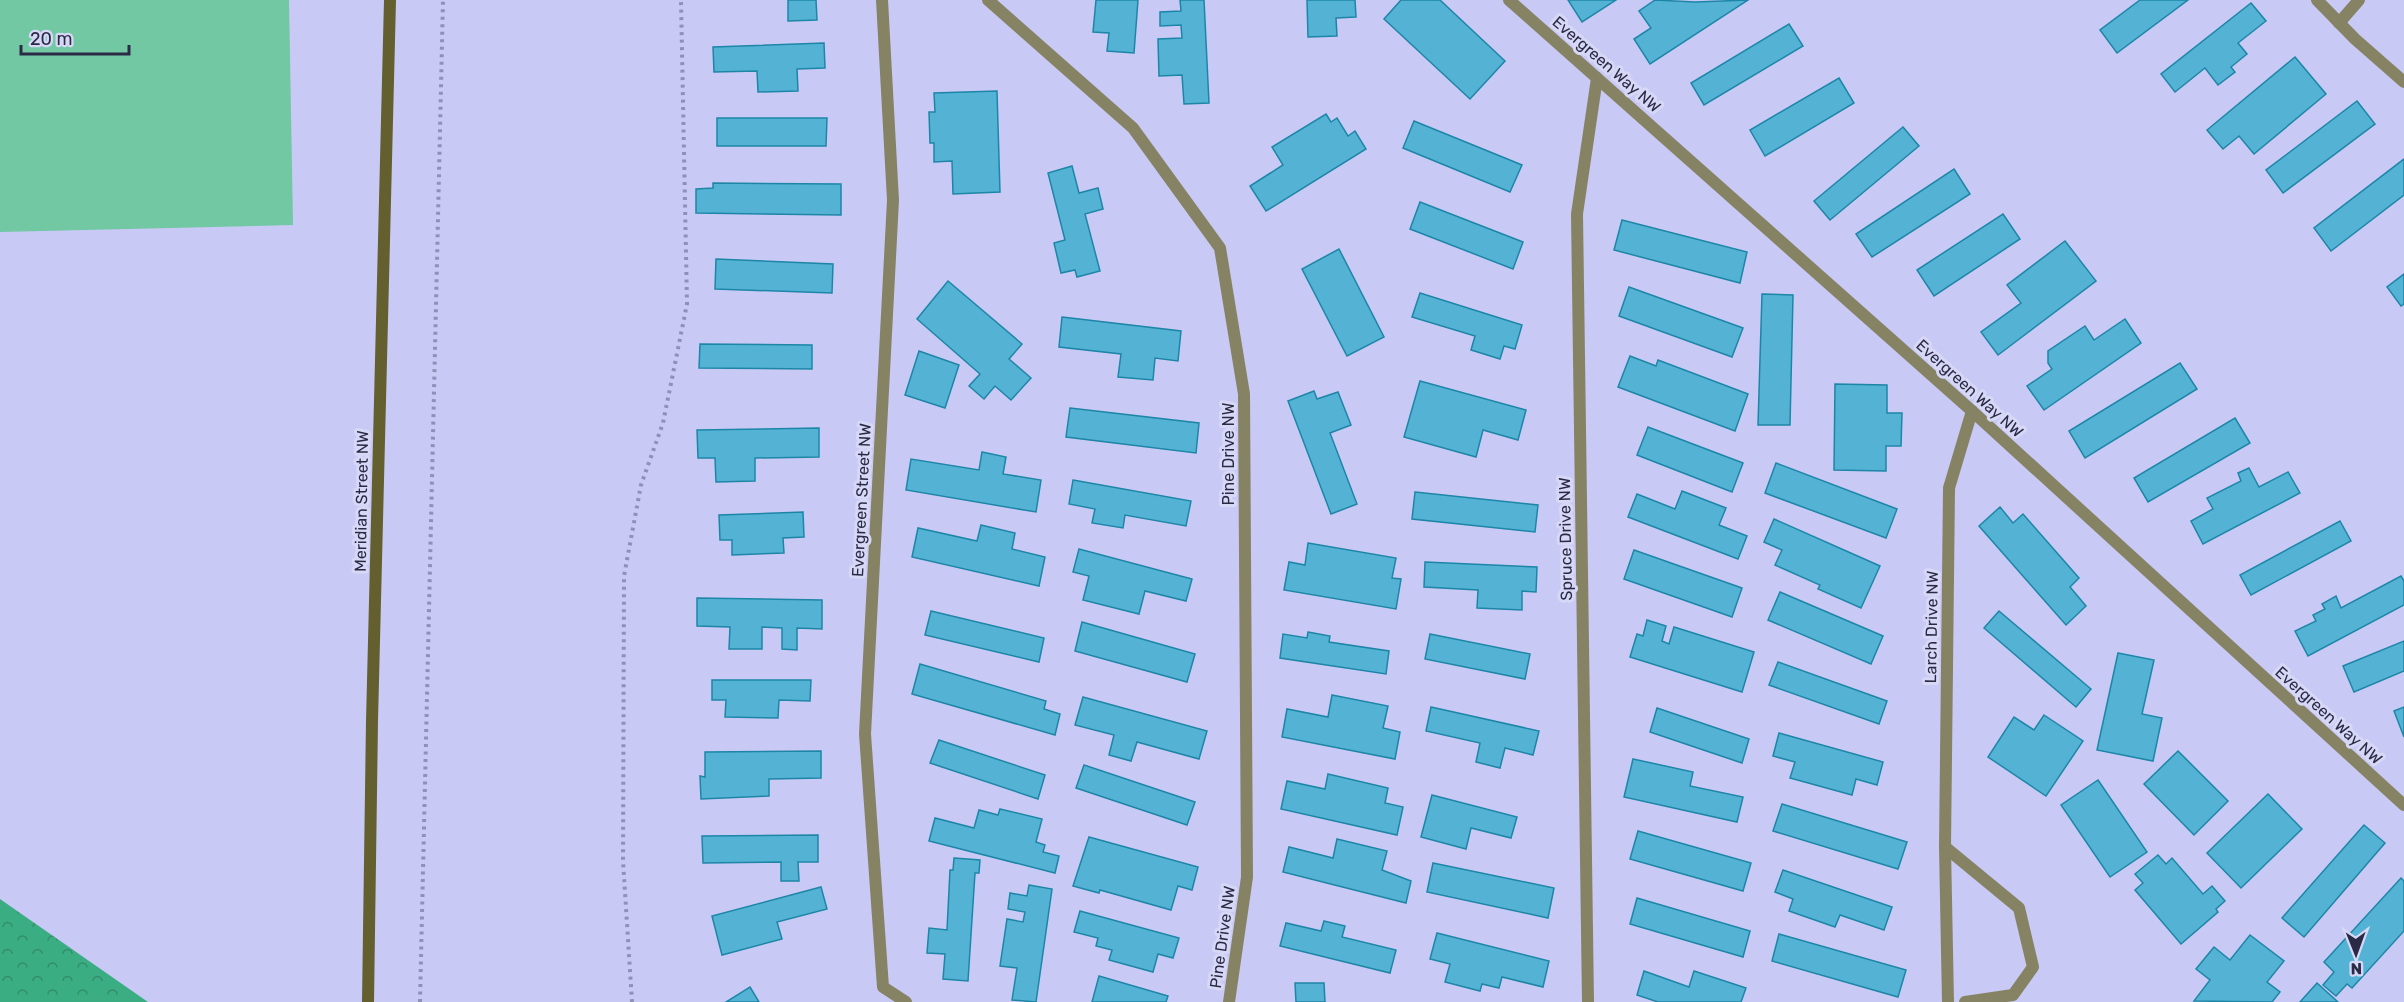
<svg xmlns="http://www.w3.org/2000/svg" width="2404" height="1002" font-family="Rubik,sans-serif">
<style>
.forest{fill:url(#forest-crowns)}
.garden{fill:#72c8a3}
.building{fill:#54b3d5;stroke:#1d86a7;stroke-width:1.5}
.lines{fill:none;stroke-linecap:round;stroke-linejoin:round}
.path{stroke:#9090b6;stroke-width:4;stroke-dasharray:3 4.5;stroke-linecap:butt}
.street{stroke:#858364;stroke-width:12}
.secondary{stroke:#635f2e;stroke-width:12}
.labels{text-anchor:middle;stroke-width:6;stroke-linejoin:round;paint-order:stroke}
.street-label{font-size:16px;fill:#2b2a46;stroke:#d7d8f6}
</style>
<defs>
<pattern id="forest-crowns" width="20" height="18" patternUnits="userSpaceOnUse" patternTransform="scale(1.5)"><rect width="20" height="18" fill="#3bad82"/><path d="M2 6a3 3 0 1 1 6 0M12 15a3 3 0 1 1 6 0" fill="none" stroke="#328d6c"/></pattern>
</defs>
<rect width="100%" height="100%" fill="#c9c9f5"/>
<polygon class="forest" points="0,899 148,1002 0,1002"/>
<polygon class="garden" points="0,0 289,0 293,225 0,232"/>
<g class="building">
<polygon points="788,0 816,0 817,20 788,21"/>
<polygon points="1096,0 1138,0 1134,53 1107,51 1109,33 1093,32"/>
<polygon points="1180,0 1204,0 1209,103 1184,104 1182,75 1159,76 1158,39 1182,38 1181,25 1160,26 1160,12 1181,11"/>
<polygon points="1307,0 1355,0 1356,17 1336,18 1337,36 1308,37"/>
<polygon points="1401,0 1440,0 1505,61 1470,99 1384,19"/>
<polygon points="1568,0 1616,0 1582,22"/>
<polygon points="1655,0 1695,2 1748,0 1650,64 1634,39 1651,28 1639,11"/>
<polygon points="2140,0 2188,0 2117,53 2100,30"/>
<polygon points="2251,3 2266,21 2238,43 2247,54 2231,67 2235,72 2218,85 2205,68 2175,92 2161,74"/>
<polygon points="1789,24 1803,46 1704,105 1691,83"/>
<polygon points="824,43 825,68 797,69 798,91 758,92 757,71 714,72 713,47"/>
<polygon points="2295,57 2326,94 2254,154 2239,136 2223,149 2207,130"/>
<polygon points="1839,78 1854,103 1765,156 1750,130"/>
<polygon points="997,91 1000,192 953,194 952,161 934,162 934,143 930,143 929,112 935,112 934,93"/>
<polygon points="2357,101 2375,124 2283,193 2266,170"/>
<polygon points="1326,114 1331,122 1337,118 1348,136 1355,131 1366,149 1266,211 1250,186 1283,165 1272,147"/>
<polygon points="717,118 827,118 826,146 717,146"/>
<polygon points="1414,121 1522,165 1510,192 1403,148"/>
<polygon points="1903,127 1919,146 1830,220 1814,201"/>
<polygon points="2404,159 2404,195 2331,251 2314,228"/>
<polygon points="1072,166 1079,193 1098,188 1103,209 1085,214 1100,271 1077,277 1075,270 1061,273 1054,243 1065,240 1048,173"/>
<polygon points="1954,169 1970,194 1872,257 1856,234"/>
<polygon points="713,183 841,184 841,215 696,213 696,189 713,188"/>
<polygon points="1420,202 1523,242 1513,269 1410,229"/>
<polygon points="2003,214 2020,239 1934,296 1917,270"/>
<polygon points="1622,220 1747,252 1740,283 1614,250"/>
<polygon points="2065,241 2096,281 1998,355 1981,332 2021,303 2007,285"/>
<polygon points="1339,249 1384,337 1347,356 1302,269"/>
<polygon points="716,259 833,264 832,293 715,289"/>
<polygon points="2404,274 2404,304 2401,306 2387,287"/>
<polygon points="948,281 1022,344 1009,359 1031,378 1011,400 995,386 984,399 969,386 980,374 917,319"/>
<polygon points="1629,287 1743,328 1732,357 1619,316"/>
<polygon points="1420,293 1522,325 1515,349 1504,346 1500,359 1471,350 1475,336 1412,317"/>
<polygon points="1762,294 1793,295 1790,425 1758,425"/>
<polygon points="1062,317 1181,331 1178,361 1155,358 1153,380 1118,377 1121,354 1059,347"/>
<polygon points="2125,319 2141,343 2044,410 2027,386 2052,369 2048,363 2048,351 2085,326 2094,340"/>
<polygon points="700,344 812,345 812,369 699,368"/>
<polygon points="919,351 959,365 945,408 905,395"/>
<polygon points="1630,356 1656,366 1658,360 1748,394 1735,431 1618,387"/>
<polygon points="2180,363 2197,389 2085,458 2069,431"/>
<polygon points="1420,381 1526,410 1518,440 1483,430 1476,457 1404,437"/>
<polygon points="1835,384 1887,385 1887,413 1902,413 1901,446 1886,446 1886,471 1834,470"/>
<polygon points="1314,391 1317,399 1338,392 1351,425 1330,433 1357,504 1331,514 1288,401"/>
<polygon points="1070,408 1199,423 1196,453 1066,437"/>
<polygon points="2235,418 2250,443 2148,502 2134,478"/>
<polygon points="1648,427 1743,463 1732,492 1637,455"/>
<polygon points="819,428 819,457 755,458 755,481 716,482 715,458 698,458 697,430"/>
<polygon points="982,452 1006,457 1003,474 1041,480 1036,512 906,490 911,459 979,470"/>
<polygon points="1776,463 1897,509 1886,538 1765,493"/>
<polygon points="2249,468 2259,487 2288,472 2300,493 2203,544 2191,521 2213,509 2207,498 2241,481 2238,473"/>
<polygon points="1073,480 1191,501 1186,526 1125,515 1123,528 1092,523 1095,509 1069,504"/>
<polygon points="1682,491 1726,508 1719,525 1747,536 1738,559 1628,517 1637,494 1675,509"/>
<polygon points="1415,492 1538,505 1535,532 1412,519"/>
<polygon points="2000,507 2013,523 2023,514 2079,578 2070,587 2086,606 2066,625 1979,526"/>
<polygon points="803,512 804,537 783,538 784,553 732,555 732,540 720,540 719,515"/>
<polygon points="1774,519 1880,566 1861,608 1818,589 1820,585 1775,565 1782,550 1764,542"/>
<polygon points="2340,521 2351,541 2251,595 2240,575"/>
<polygon points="981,525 1015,533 1012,549 1045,557 1039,586 912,557 918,528 977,541"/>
<polygon points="1308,543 1396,558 1392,578 1401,579 1396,609 1284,590 1289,562 1305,565"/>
<polygon points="1079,549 1192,579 1186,601 1145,591 1139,614 1083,600 1089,576 1073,572"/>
<polygon points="1634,550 1742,588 1732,617 1624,579"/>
<polygon points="1425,562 1537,567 1536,592 1522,591 1522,610 1477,608 1478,590 1424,587"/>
<polygon points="2401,576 2404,581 2404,605 2308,656 2295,631 2316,621 2313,615 2325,609 2322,604 2336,596 2341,608"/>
<polygon points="1780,592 1883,636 1871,664 1768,620"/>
<polygon points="697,598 822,600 822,629 797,628 797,650 782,649 782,628 762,627 762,649 729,649 730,627 697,626"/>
<polygon points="931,611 1044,638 1039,662 925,635"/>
<polygon points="1999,611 2091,689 2076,707 1984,628"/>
<polygon points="1647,620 1666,626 1662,641 1669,644 1674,627 1754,652 1742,692 1630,657 1637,634 1643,636"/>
<polygon points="1082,622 1195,654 1187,682 1075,651"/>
<polygon points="1308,632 1330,636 1329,642 1389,651 1386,674 1280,658 1283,634 1307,638"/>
<polygon points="1430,634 1530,654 1525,679 1425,659"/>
<polygon points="2404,641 2404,671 2354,692 2343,666"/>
<polygon points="2118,653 2154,660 2142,714 2162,718 2153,761 2097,750"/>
<polygon points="1778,662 1887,701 1879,724 1769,685"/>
<polygon points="920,664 1046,701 1044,709 1060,714 1055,735 912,694"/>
<polygon points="712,680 811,680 810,701 779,700 778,718 725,717 726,700 712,700"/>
<polygon points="1332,695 1388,706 1383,728 1400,732 1395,759 1282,737 1287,709 1328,717"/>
<polygon points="1083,697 1207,731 1199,759 1137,742 1131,761 1109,755 1114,735 1075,725"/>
<polygon points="1431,707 1539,731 1533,755 1505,748 1500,768 1476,762 1480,743 1426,731"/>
<polygon points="2404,707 2404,737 2394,711"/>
<polygon points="1657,708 1749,739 1742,763 1650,732"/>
<polygon points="2044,715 2083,741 2046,796 1988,757 2014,717 2034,730"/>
<polygon points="1779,733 1883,762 1877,785 1856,779 1852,795 1790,778 1795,762 1773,756"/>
<polygon points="939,740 1045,775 1038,799 930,763"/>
<polygon points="821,751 821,778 769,779 769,796 701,799 700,776 705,777 705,752"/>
<polygon points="2178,751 2228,801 2194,835 2144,784"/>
<polygon points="1633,759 1693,772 1690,786 1743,797 1737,822 1624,797"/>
<polygon points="1084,765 1195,802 1187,825 1076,788"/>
<polygon points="1328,774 1388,788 1385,803 1403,807 1397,835 1281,809 1287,781 1325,789"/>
<polygon points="2098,780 2147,852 2110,877 2061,805"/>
<polygon points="2268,794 2302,829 2241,888 2207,853"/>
<polygon points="1432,795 1517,817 1511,838 1471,828 1466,849 1421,837"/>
<polygon points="1782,804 1907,842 1898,869 1773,831"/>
<polygon points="1000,809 1042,819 1036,842 1045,845 1043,852 1059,856 1055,873 929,841 935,818 974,828 979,810 998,815"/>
<polygon points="2364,825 2385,843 2304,937 2282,918"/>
<polygon points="1638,831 1751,863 1743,891 1630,859"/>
<polygon points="818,835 818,862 798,862 799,881 781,881 781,862 703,863 702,836"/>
<polygon points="1089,837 1198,867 1192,890 1178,886 1171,910 1100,890 1099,893 1073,886"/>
<polygon points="1337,839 1387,851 1382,870 1411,881 1406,903 1283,872 1289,847 1333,858"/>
<polygon points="2158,855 2166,864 2172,858 2203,894 2212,886 2225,901 2216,909 2218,912 2181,944 2135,890 2143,883 2135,874"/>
<polygon points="954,858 980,860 979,873 975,873 968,981 943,979 945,954 927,953 929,928 947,930 950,870 953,870"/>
<polygon points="1433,863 1554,888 1548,918 1427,892"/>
<polygon points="1783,870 1892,907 1884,930 1840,915 1835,927 1789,911 1793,899 1775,892"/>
<polygon points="2401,878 2404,881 2404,931 2352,988 2347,984 2336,996 2323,985 2334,972 2324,962"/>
<polygon points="1029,885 1052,889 1036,1002 1012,1000 1017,968 1000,966 1007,919 1023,922 1025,912 1008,909 1010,893 1027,896"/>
<polygon points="821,887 827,909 777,922 782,939 722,955 712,916"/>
<polygon points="1637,898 1750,931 1743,957 1630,924"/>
<polygon points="1080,911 1179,938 1173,958 1158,954 1153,972 1109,960 1112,950 1096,946 1098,938 1074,932"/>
<polygon points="1324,921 1345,926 1342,937 1396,950 1390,973 1280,946 1286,923 1321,931"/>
<polygon points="1437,933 1549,961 1543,987 1502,977 1499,988 1482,984 1480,991 1445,982 1450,964 1430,959"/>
<polygon points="1779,934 1906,970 1898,997 1772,961"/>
<polygon points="2250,935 2284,961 2267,982 2280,992 2272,1002 2194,1001 2210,980 2196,969 2214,947 2230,960"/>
<polygon points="1644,971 1689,987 1694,971 1746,988 1741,1002 1658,1002 1637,995"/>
<polygon points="1099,976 1168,996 1166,1002 1092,1002"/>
<polygon points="1295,983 1324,983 1325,1002 1296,1002"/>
<polygon points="2317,983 2338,1002 2300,1002"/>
<polygon points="750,987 759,1002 726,1002"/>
</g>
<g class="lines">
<g class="path">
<polyline points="420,1002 443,0"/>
<polyline points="632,1002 623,861 624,576 641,485 663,423 687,304 681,0"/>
</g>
<g class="street">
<polyline points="882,0 893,200 865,734 883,987 906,1002"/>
<polyline points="988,0 1133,128 1220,248 1244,394 1247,877 1229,1002"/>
<polyline points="1509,0 1972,411 2404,805"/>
<polyline points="2317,0 2355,39 2404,82"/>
<polyline points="2339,23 2359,0"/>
<polyline points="1945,847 2019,908 2033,967 2013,995 1965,1002"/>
<polyline points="1588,1002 1577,214 1597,78"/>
<polyline points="1948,1002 1945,847 1949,488 1972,411"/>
</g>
<polyline class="secondary" points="368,1002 372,721 390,0"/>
</g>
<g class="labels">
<g class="street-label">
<text transform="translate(1607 64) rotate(41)" y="6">Evergreen Way NW</text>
<text transform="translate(1970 388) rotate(42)" y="6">Evergreen Way NW</text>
<text transform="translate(1228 454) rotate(-90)" y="6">Pine Drive NW</text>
<text transform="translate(861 500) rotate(-87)" y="6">Evergreen Street NW</text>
<text transform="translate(361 501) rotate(-89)" y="6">Meridian Street NW</text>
<text transform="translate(1565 539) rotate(-91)" y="6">Spruce Drive NW</text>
<text transform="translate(1931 627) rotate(-89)" y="6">Larch Drive NW</text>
<text transform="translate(2329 715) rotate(42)" y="6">Evergreen Way NW</text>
<text transform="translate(1222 937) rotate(-82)" y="6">Pine Drive NW</text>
</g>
</g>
<g transform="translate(2356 954) rotate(179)" stroke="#d7d8f6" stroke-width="4.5" paint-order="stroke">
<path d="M0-4.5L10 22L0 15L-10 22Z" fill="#2b2a46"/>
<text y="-9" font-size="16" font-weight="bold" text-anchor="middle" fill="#2b2a46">N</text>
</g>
<path d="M21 45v9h108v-9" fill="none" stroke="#2b2a46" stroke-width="3"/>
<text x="30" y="45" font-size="18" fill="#2b2a46" stroke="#d7d8f6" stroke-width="4.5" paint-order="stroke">20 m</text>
</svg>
